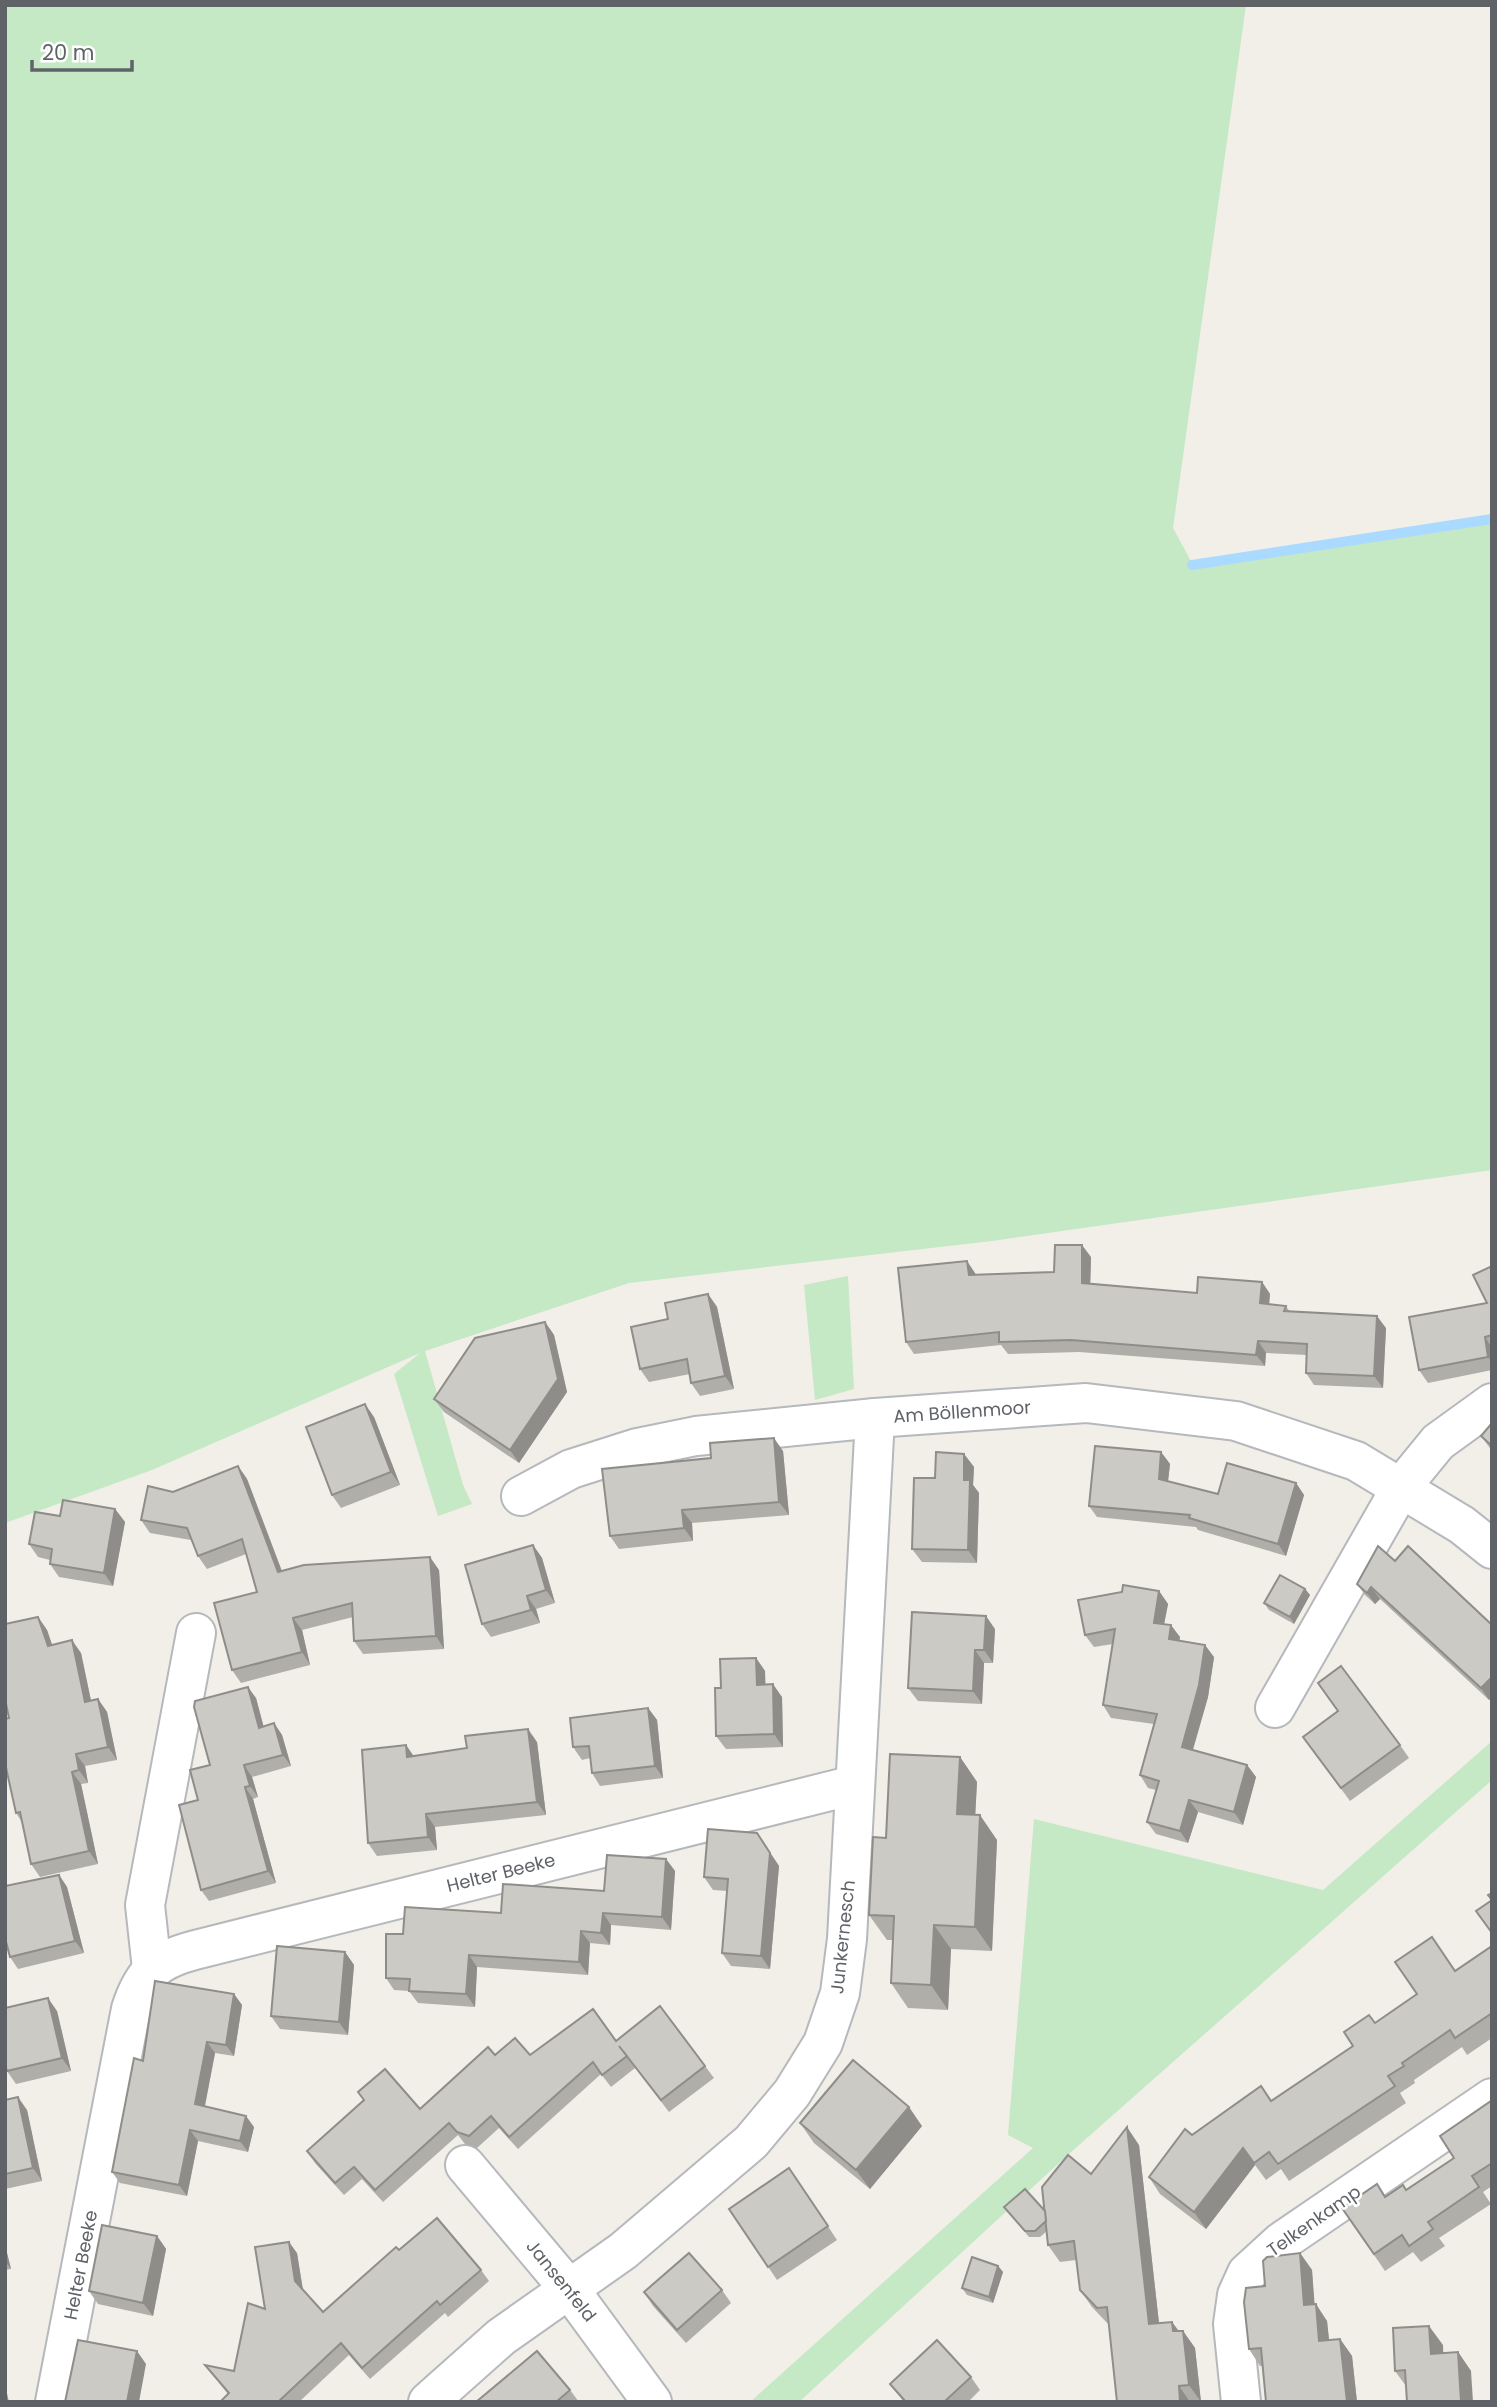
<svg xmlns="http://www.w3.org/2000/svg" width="1497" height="2407" font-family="Poppins,sans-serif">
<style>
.green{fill:#c5e8c5}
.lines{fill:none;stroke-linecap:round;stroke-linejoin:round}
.stream{stroke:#aadaff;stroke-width:10}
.street-casing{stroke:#b5b8bc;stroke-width:42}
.street{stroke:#fff;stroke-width:38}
.wall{fill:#afaea9}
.shaded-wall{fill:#8f8d8a}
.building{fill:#cccac5;stroke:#8f8d8a;stroke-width:2}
.labels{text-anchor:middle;stroke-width:5;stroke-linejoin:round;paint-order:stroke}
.street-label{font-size:18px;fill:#5f6368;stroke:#fff}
</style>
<rect width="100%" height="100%" fill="#f1efe8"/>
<g class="green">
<polygon points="5,5 1246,5 1173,528 1193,565 1492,519 1492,1170 992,1241 629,1283 425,1351 463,1485 472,1504 438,1516 394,1374 420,1353 152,1470 5,1523"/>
<polygon points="848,1276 854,1389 815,1400 804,1285"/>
<polygon points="1492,1741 1492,1780 1070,2153 799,2402 750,2402 1033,2148 1008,2135 1034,1819 1323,1890"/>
</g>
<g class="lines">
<polyline class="stream" points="1192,565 1492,519"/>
<defs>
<g id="street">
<polyline points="521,1496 571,1469 637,1448 696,1436 875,1418 1086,1403 1236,1421 1356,1461 1462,1525 1492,1549"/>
<polyline points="1275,1708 1402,1486 1438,1442 1492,1403"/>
<polyline points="152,1969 145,1905 196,1633"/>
<polyline points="465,2165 570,2290 652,2402"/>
<path d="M55,2402L131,2009C143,1972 157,1960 195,1950L854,1785"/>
<polyline points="428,2402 501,2337 623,2251 751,2142 792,2093 823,2043 840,1993 847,1939 875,1418"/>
<polyline points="1241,2402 1233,2324 1237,2295 1247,2273 1281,2242 1492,2098"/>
</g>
</defs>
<use href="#street" class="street-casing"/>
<use href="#street" class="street"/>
</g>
<g class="wall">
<polygon points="1091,1257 1090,1284 1197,1293 1262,1282 1270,1294 1269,1304 1286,1306 1290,1312 1386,1328 1383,1388 1314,1385 1306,1373 1307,1355 1266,1353 1265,1366 1079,1352 1008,1354 1001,1345 914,1354 906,1342 975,1273 976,1275 1054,1272"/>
<polygon points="1492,1266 1492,1370 1428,1383 1419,1370 1487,1303"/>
<polygon points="708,1294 717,1307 734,1389 700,1396 691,1383 690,1374 649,1382 640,1369 668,1319"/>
<polygon points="545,1322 554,1335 567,1392 519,1463 444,1412 434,1399"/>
<polygon points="374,1417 400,1485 341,1508 332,1495"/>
<polygon points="1492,1423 1492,1451 1481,1436"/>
<polygon points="783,1451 789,1515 692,1523 693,1541 619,1549 610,1536"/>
<polygon points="1161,1452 1170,1464 1168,1481 1218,1494 1296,1483 1304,1495 1286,1556 1198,1530 1196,1527 1097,1517 1089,1506"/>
<polygon points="964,1454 974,1467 973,1485 979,1493 977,1563 922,1562 912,1549 935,1478"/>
<polygon points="238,1466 247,1479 282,1571 439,1570 444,1649 363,1654 354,1641 353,1617 302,1630 310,1665 241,1683 232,1670 257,1592 246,1554 207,1569 198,1556 191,1540 150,1533 141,1520 173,1492"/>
<polygon points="115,1509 125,1522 113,1586 59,1577 50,1564 50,1560 38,1557 29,1544 60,1516"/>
<polygon points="533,1545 542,1558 555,1603 536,1609 540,1623 491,1637 482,1624"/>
<polygon points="1357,1584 1492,1625 1492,1697 1489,1700 1380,1599 1375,1604 1365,1595"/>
<polygon points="1305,1589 1310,1595 1294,1624 1269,1610 1264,1603"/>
<polygon points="1159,1591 1168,1604 1164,1624 1180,1637 1179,1640 1214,1657 1208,1697 1193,1750 1247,1765 1256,1777 1243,1825 1198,1812 1188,1843 1156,1834 1147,1822 1156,1790 1148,1788 1140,1775 1154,1724 1111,1718 1103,1705 1113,1644 1094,1647 1085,1635 1122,1592"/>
<polygon points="38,1617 47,1630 52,1645 81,1653 91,1701 98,1699 107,1712 117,1760 85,1766 88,1783 81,1784 98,1864 40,1877 31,1864 22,1822 16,1813 9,1718"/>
<polygon points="995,1629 993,1663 984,1663 982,1704 918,1701 908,1688"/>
<polygon points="756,1658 765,1671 765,1684 782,1697 783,1747 726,1749 716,1736 721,1688"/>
<polygon points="256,1698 263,1726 274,1723 282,1735 291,1766 252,1777 258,1797 253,1799 276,1883 209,1901 201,1890 198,1800 210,1765"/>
<polygon points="648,1708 657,1720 663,1778 600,1786 592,1773 590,1758 582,1760 573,1747"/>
<polygon points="1338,1712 1400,1745 1409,1758 1350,1801 1303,1737"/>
<polygon points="537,1742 546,1815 435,1827 437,1850 377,1856 368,1843 406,1745 413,1756"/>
<polygon points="960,1757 977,1782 975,1815 997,1840 992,1951 951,1949 948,2010 908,2008 891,1983 893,1940 887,1940 869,1915 886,1838"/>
<polygon points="757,1833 779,1866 770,1969 731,1966 722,1953 727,1891 713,1890 704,1877"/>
<polygon points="666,1859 675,1871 671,1930 611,1925 610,1945 590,1943 588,1975 477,1967 475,2007 418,2003 409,1991 394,1990 386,1978 403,1934 604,1891"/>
<polygon points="59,1875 67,1887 84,1953 18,1969 10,1957"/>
<polygon points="1492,1946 1492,2038 1467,2055 1462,2047 1414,2080 1415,2083 1400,2093 1406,2103 1289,2181 1281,2169 1266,2180 1255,2165 1206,2229 1160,2194 1149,2177 1192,2135 1271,2101 1353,2046 1375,2023"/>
<polygon points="345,1952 354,1965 348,2035 280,2029 271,2016"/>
<polygon points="234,1994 242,2005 234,2056 215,2053 205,2106 254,2127 248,2152 198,2141 187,2196 120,2183 112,2172 143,2061"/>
<polygon points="57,2011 71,2071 16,2084 7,2071"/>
<polygon points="616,2041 705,2066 714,2078 669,2112 630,2061 635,2068 611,2087 601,2074 518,2149 499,2128 477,2148 465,2144 458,2135 383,2202 362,2179 344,2195 315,2163 307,2151 364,2100 358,2092 420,2109 495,2055 530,2055"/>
<polygon points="5,2100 27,2110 42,2181 5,2189"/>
<polygon points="1492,2102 1492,2186 1483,2192 1491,2204 1439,2238 1445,2246 1421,2262 1413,2252 1385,2271 1342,2208 1406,2190 1454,2158"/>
<polygon points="800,2123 922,2126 870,2189 814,2143"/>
<polygon points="1139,2145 1159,2323 1172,2322 1179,2331 1183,2331 1195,2348 1201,2402 1117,2402 1109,2325 1092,2307 1080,2290 1076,2260 1060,2262 1048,2245 1047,2231 1040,2237 1029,2237 1004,2207 1045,2211 1091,2174"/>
<polygon points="789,2168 837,2240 777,2280 729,2209"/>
<polygon points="157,2236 166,2249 153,2316 98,2304 89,2291"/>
<polygon points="5,2245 11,2269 5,2270"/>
<polygon points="399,2250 481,2270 489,2281 448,2317 445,2313 370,2379 349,2355 299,2402 220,2402 228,2394 205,2365 234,2371 265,2309 297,2253 303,2289 323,2312"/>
<polygon points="1300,2253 1312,2270 1314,2304 1327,2321 1329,2340 1340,2339 1352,2356 1357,2402 1266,2402 1263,2366 1260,2366 1249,2349"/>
<polygon points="998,2266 1003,2272 993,2303 967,2295 962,2288"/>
<polygon points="722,2290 731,2303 686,2343 653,2306 644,2292"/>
<polygon points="1443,2345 1443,2353 1458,2352 1471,2371 1406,2386 1395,2371"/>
<polygon points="971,2377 980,2390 968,2402 904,2402 890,2384"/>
<polygon points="570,2390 579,2402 476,2402"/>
</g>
<g class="shaded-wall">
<polygon points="1082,1245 1091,1257 1090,1295 1082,1283"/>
<polygon points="967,1261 975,1273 977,1287 969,1275"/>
<polygon points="1262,1282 1270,1294 1268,1315 1260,1303"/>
<polygon points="708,1294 717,1307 734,1389 725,1376"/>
<polygon points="1377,1316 1386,1328 1383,1388 1374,1376"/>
<polygon points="545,1322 554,1335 567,1392 519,1463 510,1450"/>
<polygon points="1485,1337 1492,1348 1492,1362 1488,1357"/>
<polygon points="1258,1341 1266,1353 1265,1366 1256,1355"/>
<polygon points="365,1404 374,1417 400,1485 391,1472"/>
<polygon points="774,1438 783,1451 789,1515 779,1502"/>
<polygon points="1161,1452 1170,1464 1167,1490 1159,1479"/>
<polygon points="964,1454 974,1467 973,1485 979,1493 977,1563 968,1550 964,1480"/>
<polygon points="238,1466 247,1479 287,1585 278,1572"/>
<polygon points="1296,1483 1304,1495 1286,1556 1278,1544"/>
<polygon points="115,1509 125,1522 113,1586 104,1573"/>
<polygon points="682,1510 692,1523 693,1541 684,1528"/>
<polygon points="533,1545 542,1558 555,1603 546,1590"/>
<polygon points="430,1557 439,1570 444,1649 436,1636"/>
<polygon points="1371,1587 1380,1599 1375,1604 1367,1593"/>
<polygon points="1305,1589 1310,1595 1294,1624 1290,1617"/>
<polygon points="1159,1591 1168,1604 1162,1635 1154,1623"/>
<polygon points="527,1596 536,1609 540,1623 531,1610"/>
<polygon points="986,1616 995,1629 993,1663 984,1650"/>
<polygon points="38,1617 47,1630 57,1659 48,1646"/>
<polygon points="293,1618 302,1630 310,1665 302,1652"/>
<polygon points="1171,1625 1180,1637 1178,1651 1169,1639"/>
<polygon points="72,1640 81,1653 94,1715 85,1702"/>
<polygon points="1205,1645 1214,1657 1208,1697 1190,1759 1182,1747"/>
<polygon points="975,1650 984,1663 982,1704 973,1691"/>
<polygon points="756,1658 765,1671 766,1698 757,1685"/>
<polygon points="1492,1677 1492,1697 1489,1700 1481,1688"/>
<polygon points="773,1684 782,1697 783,1747 774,1734"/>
<polygon points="248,1687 256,1698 267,1739 259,1728"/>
<polygon points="98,1699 107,1712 117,1760 108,1747"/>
<polygon points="648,1708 657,1720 663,1778 655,1766"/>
<polygon points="274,1723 282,1735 291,1766 283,1755"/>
<polygon points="528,1729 537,1742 546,1815 537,1802"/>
<polygon points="406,1745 415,1758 407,1757"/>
<polygon points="76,1754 85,1766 88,1783 79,1770"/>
<polygon points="960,1757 977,1782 974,1839 957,1814"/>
<polygon points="244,1765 252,1777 258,1797 250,1786"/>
<polygon points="1247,1765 1256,1777 1243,1825 1234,1812"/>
<polygon points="72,1772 81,1784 98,1864 89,1851"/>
<polygon points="245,1787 253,1799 276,1883 268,1871"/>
<polygon points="1189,1800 1198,1812 1188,1843 1180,1831"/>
<polygon points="426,1814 435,1827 437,1850 428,1837"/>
<polygon points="980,1815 997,1840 992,1951 975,1927"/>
<polygon points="757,1833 779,1866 770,1969 761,1956"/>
<polygon points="666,1859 675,1871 671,1930 662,1917"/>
<polygon points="59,1875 67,1887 84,1953 75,1941"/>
<polygon points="603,1913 611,1925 610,1945 601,1933"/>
<polygon points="934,1925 951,1949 948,2010 931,1985"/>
<polygon points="581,1931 590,1943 588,1975 579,1962"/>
<polygon points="345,1952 354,1965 348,2035 339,2022"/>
<polygon points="469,1955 477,1967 475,2007 466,1994"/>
<polygon points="234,1994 242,2005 234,2056 226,2045"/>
<polygon points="48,1998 57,2011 71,2071 62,2058"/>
<polygon points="207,2042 215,2053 203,2115 195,2104"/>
<polygon points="18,2097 27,2110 42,2181 33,2168"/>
<polygon points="909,2107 922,2126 870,2189 856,2170"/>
<polygon points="246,2116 254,2127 248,2152 240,2141"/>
<polygon points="1127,2127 1139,2145 1161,2341 1149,2324"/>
<polygon points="190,2130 198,2141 187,2196 179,2185"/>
<polygon points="1243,2148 1255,2165 1206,2229 1194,2212"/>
<polygon points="157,2236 166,2249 153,2316 143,2303"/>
<polygon points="289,2242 297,2253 303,2292 295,2281"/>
<polygon points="5,2245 11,2269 5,2261"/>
<polygon points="1300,2253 1312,2270 1316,2322 1304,2305"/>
<polygon points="998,2266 1003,2272 993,2303 989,2297"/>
<polygon points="1316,2304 1327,2321 1331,2358 1319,2341"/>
<polygon points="1172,2322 1184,2339 1173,2331"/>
<polygon points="1429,2326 1443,2345 1444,2373 1431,2354"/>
<polygon points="1183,2331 1195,2348 1201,2402 1189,2385"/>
<polygon points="1340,2339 1352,2356 1357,2402 1347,2402"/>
<polygon points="137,2351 146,2364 139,2402 127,2402"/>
<polygon points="1458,2352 1471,2371 1473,2402 1461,2402"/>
<polygon points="5,2385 9,2402 5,2402"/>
<polygon points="1179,2386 1190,2402 1180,2402"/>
</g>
<g class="building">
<polygon points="1055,1245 1082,1245 1082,1283 1197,1293 1198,1277 1262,1282 1260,1303 1286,1306 1284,1311 1377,1316 1374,1376 1306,1373 1307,1344 1258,1341 1256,1355 1071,1340 999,1342 999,1332 906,1342 898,1268 967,1261 969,1275 1054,1272"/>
<polygon points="1492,1266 1492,1335 1485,1337 1488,1357 1419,1370 1409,1317 1487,1303 1473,1275"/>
<polygon points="708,1294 725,1376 691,1383 687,1359 640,1369 631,1327 668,1319 665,1303"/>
<polygon points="545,1322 558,1379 510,1450 434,1399 475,1338"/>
<polygon points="365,1404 391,1472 332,1495 306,1427"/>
<polygon points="1492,1423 1492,1446 1481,1436"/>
<polygon points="774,1438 779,1502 682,1510 684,1528 610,1536 602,1469 711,1458 710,1443"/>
<polygon points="1095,1446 1161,1452 1159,1479 1218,1494 1227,1463 1296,1483 1278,1544 1189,1518 1190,1515 1089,1506"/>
<polygon points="936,1452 964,1454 964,1480 970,1480 968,1550 912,1549 914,1478 935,1478"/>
<polygon points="238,1466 278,1572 304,1565 430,1557 436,1636 354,1641 352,1603 293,1618 302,1652 232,1670 214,1603 257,1592 242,1539 198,1556 187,1528 141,1520 148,1486 173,1492"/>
<polygon points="63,1500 115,1509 104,1573 50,1564 52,1549 29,1544 35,1512 60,1516"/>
<polygon points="533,1545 546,1590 527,1596 531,1610 482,1624 465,1565"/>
<polygon points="1378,1546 1395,1561 1408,1546 1492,1625 1492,1677 1481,1688 1371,1587 1367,1593 1357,1584"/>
<polygon points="1280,1575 1305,1589 1290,1617 1264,1603"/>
<polygon points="1123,1585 1159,1591 1154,1623 1171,1625 1169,1639 1205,1645 1199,1685 1182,1747 1247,1765 1234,1812 1189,1800 1180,1831 1147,1822 1159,1781 1140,1775 1157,1714 1103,1705 1115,1629 1085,1635 1078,1600 1122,1592"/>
<polygon points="912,1612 986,1616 984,1650 975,1650 973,1691 908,1688"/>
<polygon points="38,1617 48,1646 72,1640 85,1702 98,1699 108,1747 76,1754 79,1770 72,1772 89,1851 31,1864 20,1812 16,1813 5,1763 5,1719 9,1718 5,1699 5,1624"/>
<polygon points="756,1658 757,1685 773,1684 774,1734 716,1736 715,1688 721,1688 720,1659"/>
<polygon points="1341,1666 1400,1745 1341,1788 1303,1737 1338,1711 1318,1683"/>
<polygon points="248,1687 259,1728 274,1723 283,1755 244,1765 250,1786 245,1787 268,1871 201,1890 179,1805 198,1800 190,1770 210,1765 194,1707 195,1701"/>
<polygon points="648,1708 655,1766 592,1773 589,1746 573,1747 570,1718"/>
<polygon points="528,1729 537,1802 426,1814 428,1837 368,1843 362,1750 406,1745 407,1757 467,1748 465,1736"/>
<polygon points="890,1754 960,1757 957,1814 980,1815 975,1927 934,1925 931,1985 891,1983 894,1916 869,1915 873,1837 886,1838"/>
<polygon points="708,1829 757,1833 770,1853 761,1956 722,1953 728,1879 704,1877"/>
<polygon points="607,1855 666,1859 662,1917 603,1913 601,1933 581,1931 579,1962 469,1955 466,1994 409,1991 410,1979 386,1978 386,1934 403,1934 405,1907 501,1913 503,1884 604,1891"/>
<polygon points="59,1875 75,1941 10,1957 5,1938 5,1886"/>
<polygon points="1492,1893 1492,1933 1476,1911 1492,1900 1488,1895"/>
<polygon points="1432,1937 1455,1971 1492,1946 1492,2013 1455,2038 1450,2030 1402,2063 1404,2066 1388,2076 1395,2086 1278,2164 1269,2152 1254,2163 1243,2148 1194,2212 1149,2177 1185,2129 1192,2135 1261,2086 1271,2101 1353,2046 1344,2032 1369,2015 1375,2023 1417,1994 1395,1962"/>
<polygon points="277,1946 345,1952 339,2022 271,2016"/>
<polygon points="155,1981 234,1994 226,2045 207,2042 195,2104 246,2116 240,2141 190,2130 179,2185 112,2172 134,2058 143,2061"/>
<polygon points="48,1998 62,2058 7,2071 5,2065 5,2008"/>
<polygon points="660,2006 705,2066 661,2100 619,2046 627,2056 602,2075 593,2062 509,2137 491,2116 469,2136 457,2132 449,2123 375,2190 354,2167 335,2183 307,2151 364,2100 358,2092 385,2069 420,2109 488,2047 495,2055 515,2038 530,2055 593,2009 616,2041"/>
<polygon points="853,2060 909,2107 856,2170 800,2123"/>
<polygon points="18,2097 33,2168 5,2174 5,2100"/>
<polygon points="1491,2101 1492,2163 1472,2176 1479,2187 1428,2222 1433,2229 1409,2246 1402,2235 1374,2254 1342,2208 1377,2184 1385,2197 1403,2185 1406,2190 1454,2158 1440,2136"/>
<polygon points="1127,2127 1149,2324 1172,2322 1173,2331 1183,2331 1189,2385 1179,2386 1180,2402 1117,2402 1107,2307 1097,2308 1080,2290 1074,2241 1048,2245 1042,2187 1068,2155 1091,2174"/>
<polygon points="789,2168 828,2226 768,2267 729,2209"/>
<polygon points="1025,2189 1045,2211 1046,2221 1035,2231 1025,2231 1004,2207"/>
<polygon points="437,2218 481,2270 440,2305 437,2301 362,2368 341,2343 278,2402 220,2402 229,2393 205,2365 234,2371 248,2303 265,2309 255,2247 289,2242 295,2281 323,2312 396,2247 399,2250"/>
<polygon points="102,2225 157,2236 143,2303 89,2291"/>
<polygon points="689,2253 722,2290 677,2330 644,2292"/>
<polygon points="1300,2253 1304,2305 1316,2304 1319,2341 1340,2339 1347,2402 1266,2402 1261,2348 1249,2349 1244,2302 1246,2288 1265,2286 1263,2261 1267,2257"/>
<polygon points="972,2257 998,2266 989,2297 962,2288"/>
<polygon points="1429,2326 1431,2354 1458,2352 1461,2402 1407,2402 1405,2370 1395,2371 1393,2328"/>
<polygon points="78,2340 137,2351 127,2402 65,2402"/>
<polygon points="937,2340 971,2377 944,2402 906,2402 890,2384"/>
<polygon points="537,2351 570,2390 556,2402 476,2402"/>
</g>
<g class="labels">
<g class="street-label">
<text transform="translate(962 1412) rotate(-4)" y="6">Am Böllenmoor</text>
<text transform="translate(501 1873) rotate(-14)" y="6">Helter Beeke</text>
<text transform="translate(843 1937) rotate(-84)" y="6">Junkernesch</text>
<text transform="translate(1314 2221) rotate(-35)" y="6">Telkenkamp</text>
<text transform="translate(81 2265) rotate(-79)" y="6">Helter Beeke</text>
<text transform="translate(561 2281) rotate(51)" y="6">Jansenfeld</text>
</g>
</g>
<rect width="1497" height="2407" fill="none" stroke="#5f6368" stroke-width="14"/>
<path d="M32 60v10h100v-10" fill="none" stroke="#5f6368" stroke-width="3.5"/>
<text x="42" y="60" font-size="21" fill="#5f6368" stroke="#ffffff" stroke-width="5" paint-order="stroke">20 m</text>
</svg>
